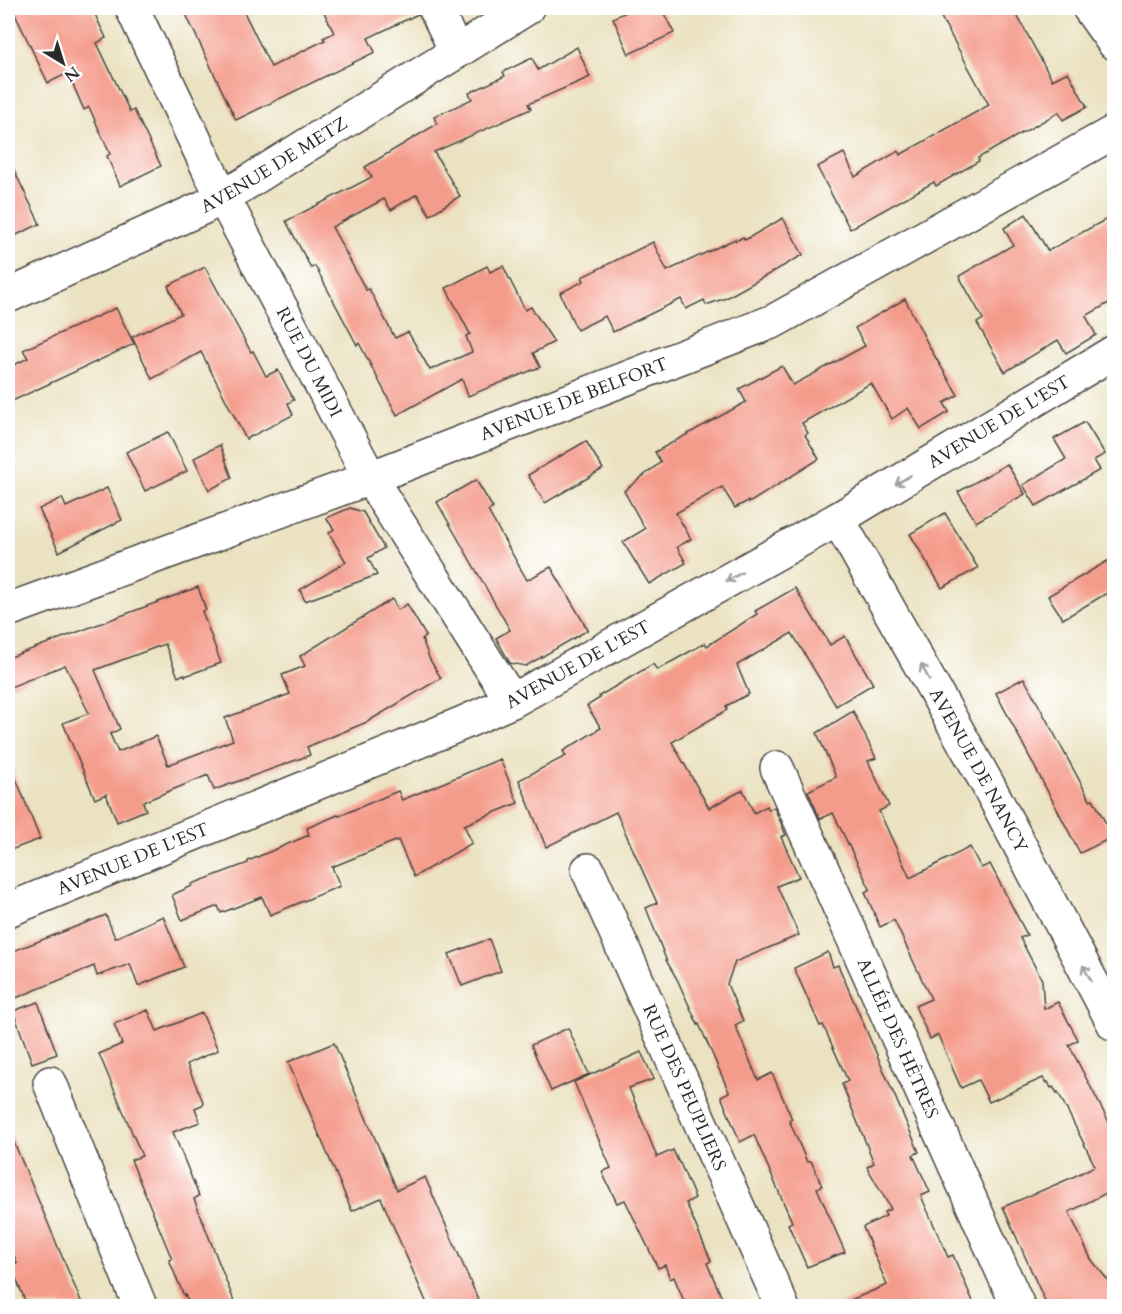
<svg xmlns="http://www.w3.org/2000/svg" width="1122" height="1314" font-family="Cardo,serif">
<style>
.building{fill:#f49c8c}
.lines{fill:none;stroke-linecap:round;stroke-linejoin:round}
.minor-casing{stroke:#484642;stroke-width:36}
.tertiary-casing{stroke:#484642;stroke-width:36}
.minor{stroke:#fff;stroke-width:33}
.tertiary{stroke:#fff;stroke-width:33}
.oneway{stroke:#a0a0a0}
.labels{text-anchor:middle;stroke-width:4.5;stroke-linejoin:round;paint-order:stroke}
.street-label{font-size:18px;fill:#2b2b2b;stroke:#fff}
</style>
<rect width="100%" height="100%" fill="#fff"/>
<filter id="ink" filterUnits="userSpaceOnUse"><feTurbulence type="fractalNoise" baseFrequency=".0167" numOctaves="2"/><feDisplacementMap in="SourceGraphic" scale="12" xChannelSelector="R" yChannelSelector="G"/><feConvolveMatrix kernelMatrix="1 2 1 2 8 2 1 2 1" color-interpolation-filters="sRGB"/></filter>
<filter id="wash" filterUnits="userSpaceOnUse"><feTurbulence type="fractalNoise" baseFrequency=".008" numOctaves="4" result="noise"/><feDisplacementMap in="SourceGraphic" scale="24" xChannelSelector="R" yChannelSelector="G"/><feGaussianBlur stdDeviation="1.35" result="paint"/><feColorMatrix in="noise" values="0 0 0 0 0 0 0 0 0 0 0 0 0 0 0 0 0 1.4 0 .05"/><feComposite in="paint" operator="in"/></filter>
<g filter="url(#wash)">
<rect width="100%" height="100%" fill="#ebe2c1"/>
<g id="blocks">
<g class="building">
<polygon points="12,8 92,8 106,38 97,43 130,112 134,110 161,166 120,186 107,156 110,154 89,107 84,110 68,73 48,83"/>
<polygon points="183,8 242,8 271,67 325,40 323,38 334,33 322,8 416,8 418,14 368,38 375,52 236,120"/>
<polygon points="635,8 661,8 674,33 629,54 613,18"/>
<polygon points="936,8 1013,8 1052,80 1068,72 1087,107 1063,120 1059,112 978,158 979,161 936,186 934,182 850,229 817,167 844,153 855,177 898,151 900,155 989,105"/>
<polygon points="577,47 590,77 528,104 531,109 434,152 460,196 430,215 417,194 391,210 384,199 332,227 366,290 369,289 395,338 408,332 430,370 472,352 466,336 470,334 446,288 487,266 490,272 503,266 525,310 531,307 554,342 533,353 540,367 468,396 462,379 397,415 359,343 357,345 315,266 311,268 286,221 372,177 365,167 437,124 434,117 472,99 469,93 505,76 503,72 532,58 538,70"/>
<polygon points="8,158 40,224 8,239"/>
<polygon points="1026,214 1048,251 1114,215 1114,300 1086,316 1096,335 1066,353 1058,340 1005,372 977,323 983,319 959,276 1013,245 1004,228"/>
<polygon points="783,218 803,255 726,298 706,305 704,300 686,309 681,299 613,332 605,316 577,330 560,293 584,281 582,277 653,242 667,271 735,239 736,241 743,237 745,240"/>
<polygon points="205,267 251,352 253,351 266,376 278,370 294,400 288,403 293,415 246,439 201,352 152,379 132,337 181,314 168,286"/>
<polygon points="905,299 931,350 958,395 944,403 949,412 921,429 908,408 892,419 871,383 802,423 808,433 805,435 819,459 749,503 748,501 735,508 722,487 676,513 691,539 677,547 686,563 649,584 623,542 645,529 624,491 661,462 655,452 746,402 739,389 782,366 793,385 865,346 855,328"/>
<polygon points="116,308 134,344 8,403 8,368 28,358 23,350"/>
<polygon points="1085,422 1105,454 1094,460 1100,470 1036,506 1023,485 1066,459 1054,439"/>
<polygon points="168,432 187,471 145,491 126,452"/>
<polygon points="586,441 603,469 545,503 528,475"/>
<polygon points="220,445 232,478 209,490 194,458"/>
<polygon points="1007,464 1025,494 976,522 958,492"/>
<polygon points="476,480 493,508 488,511 527,580 551,567 588,630 526,666 510,663 496,638 510,630 437,502"/>
<polygon points="107,488 122,520 59,552 39,509 62,498 66,507"/>
<polygon points="350,508 363,512 384,548 368,558 377,575 305,601 300,590 346,562 329,533 334,529 326,518"/>
<polygon points="945,513 978,568 942,588 910,534"/>
<polygon points="1114,557 1114,589 1063,619 1048,596"/>
<polygon points="198,587 206,610 202,611 221,663 185,676 184,674 178,677 165,644 95,670 120,729 110,734 118,752 156,736 168,765 233,740 225,718 290,694 282,675 305,666 300,656 392,599 398,610 407,604 426,636 422,639 430,660 441,678 367,722 307,747 310,755 214,790 208,775 143,802 146,810 117,822 106,794 95,799 63,723 89,713 65,665 8,688 8,658"/>
<polygon points="795,588 830,645 845,636 873,684 836,706 792,633 737,665 749,694 726,706 727,710 672,742 709,808 743,790 754,813 767,806 769,810 774,807 786,835 781,837 799,877 777,886 799,935 735,962 727,984 743,1021 735,1025 758,1080 772,1073 792,1119 789,1120 807,1162 811,1161 822,1186 817,1188 845,1252 807,1267 788,1224 792,1222 754,1135 740,1142 721,1096 729,1092 699,1024 698,1025 677,979 667,962 646,908 657,903 616,812 546,847 519,780 566,756 563,751 601,728 587,706 600,698 599,696 653,664 657,670 705,643 707,646 757,614 755,611"/>
<polygon points="1024,678 1090,800 1093,799 1113,837 1080,853 996,693"/>
<polygon points="853,711 876,758 868,761 889,806 879,811 910,878 970,847 981,868 990,864 1027,935 1020,938 1042,980 1044,1009 1058,1002 1078,1040 1069,1045 1114,1132 1114,1205 1108,1192 1069,1212 1091,1259 1114,1288 1114,1306 1047,1306 1003,1207 1071,1178 1095,1166 1058,1092 1057,1093 1053,1087 1051,1088 1048,1082 1046,1083 1043,1078 989,1102 978,1080 961,1088 938,1035 930,1039 915,1006 931,999 894,920 880,927 865,892 870,889 833,813 820,819 808,791 836,777 817,733"/>
<polygon points="500,759 518,803 464,825 472,843 414,877 398,840 332,867 340,886 270,915 262,897 221,913 218,906 182,920 172,895 192,886 192,884 248,863 248,861 309,835 307,828 338,815 339,816 398,791 402,800"/>
<polygon points="9,761 40,839 8,851 8,762"/>
<polygon points="106,915 115,938 163,916 184,967 138,986 130,964 97,976 94,966 16,998 8,976 8,953"/>
<polygon points="489,939 501,971 462,986 449,954"/>
<polygon points="828,952 833,967 838,965 919,1152 913,1155 930,1192 921,1196 948,1257 953,1255 975,1306 836,1306 887,1285 863,1227 886,1216 884,1212 891,1209 867,1167 874,1163 842,1084 848,1081 823,1025 820,1026 794,968"/>
<polygon points="38,1002 57,1054 32,1063 13,1011"/>
<polygon points="148,1010 157,1031 202,1013 218,1050 187,1064 204,1104 195,1108 200,1122 173,1132 199,1196 194,1199 236,1306 190,1306 185,1295 184,1296 169,1260 172,1259 131,1160 142,1156 99,1054 122,1044 114,1024"/>
<polygon points="568,1028 589,1074 551,1091 531,1045"/>
<polygon points="334,1043 397,1190 425,1177 481,1306 428,1306 381,1198 352,1211 288,1062"/>
<polygon points="641,1052 654,1079 629,1088 657,1157 673,1150 679,1163 680,1163 695,1198 686,1203 711,1261 707,1263 722,1298 700,1306 686,1306 674,1277 670,1279 665,1265 658,1268 625,1200 617,1203 602,1172 611,1168 574,1082"/>
<polygon points="8,1128 58,1247 83,1306 27,1306 11,1265 17,1263 8,1239"/>
</g>
</g>
</g>
<g filter="url(#ink)">
<use href="#blocks" fill-opacity="0" stroke="#484642" stroke-width="1.5"/>
<g class="lines">
<defs>
<g id="minor">
<path id="s1" d="M132,8L210,172L370,478L512,701"/>
<polyline points="435,8 456,51"/>
<path id="s2" d="M8,296L204,207L235,190L527,8"/>
<path id="s3" d="M838,519L988,785L1114,1024"/>
<path id="s4" d="M8,610L370,478L774,321L1114,132"/>
<path id="s5" d="M777,768L1018,1306"/>
<path id="s6" d="M588,870L782,1306"/>
<path id="s7" d="M8,910L463,723L512,701L838,519L1114,352"/>
<polyline points="50,1083 140,1306"/>
</g>
<polyline id="tertiary" points="1089,8 1114,43"/>
</defs>
<use href="#minor" class="minor-casing"/>
<use href="#tertiary" class="tertiary-casing"/>
<use href="#minor" class="minor"/>
<use href="#tertiary" class="tertiary"/>
</g>
<defs><path id="oneway-shaft" d="M-6 0H5M1.5-3L5.5 0L1.5 3" fill="none" stroke-width="1.6" stroke-linecap="round" stroke-linejoin="round" transform="scale(1.5)"/></defs>
<g class="oneway">
<use href="#oneway-shaft" transform="translate(903 480) rotate(149)"/>
<use href="#oneway-shaft" transform="translate(734 577) rotate(151)"/>
<use href="#oneway-shaft" transform="translate(925 672) rotate(-119)"/>
<use href="#oneway-shaft" transform="translate(1087 973) rotate(-118)"/>
</g>
</g>
<g class="labels">
<g class="street-label">
<text dy="6" stroke="none"><textPath href="#s2" startOffset="297">AVENUE DE METZ</textPath></text>
<text dy="6" stroke="none"><textPath href="#s1" startOffset="396">RUE DU MIDI</textPath></text>
<text dy="6" stroke="none"><textPath href="#s4" startOffset="604">AVENUE DE BELFORT</textPath></text>
<text dy="6" stroke="none"><textPath href="#s7" startOffset="1107">AVENUE DE L'EST</textPath></text>
<text dy="6" stroke="none"><textPath href="#s7" startOffset="621">AVENUE DE L'EST</textPath></text>
<text dy="6" stroke="none"><textPath href="#s3" startOffset="288">AVENUE DE NANCY</textPath></text>
<text dy="6" stroke="none"><textPath href="#s7" startOffset="135">AVENUE DE L'EST</textPath></text>
<text dy="6" stroke="none"><textPath href="#s5" startOffset="296">ALLÉE DES HÊTRES</textPath></text>
<text dy="6" stroke="none"><textPath href="#s6" startOffset="238">RUE DES PEUPLIERS</textPath></text>
</g>
</g>
<rect width="1122" height="1314" fill="none" stroke="#fff" stroke-width="30"/>
<g transform="translate(63 63) rotate(142)" stroke="#ffffff" stroke-width="4.5" paint-order="stroke">
<path d="M0-4.5L10 22L0 15L-10 22Z" fill="#2b2b2b"/>
<text y="-9" font-size="16" font-weight="bold" text-anchor="middle" fill="#2b2b2b">N</text>
</g>
</svg>
